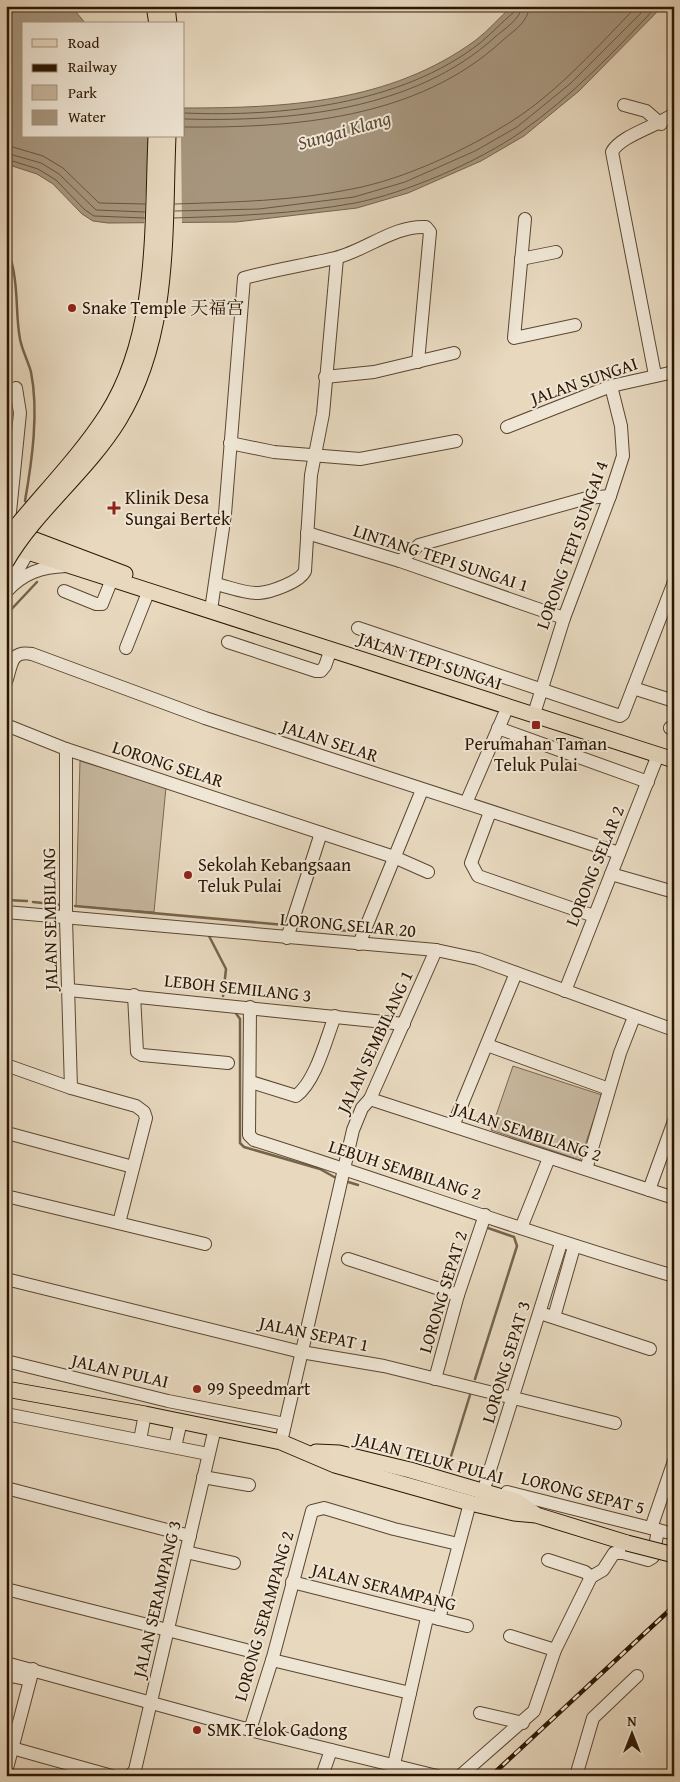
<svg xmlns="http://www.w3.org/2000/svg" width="680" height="1782" font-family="'Gentium Book Plus','Noto Serif SC',serif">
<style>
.green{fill:#c7b79e;stroke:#7a6650}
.water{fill:#a7967e;stroke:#76634c}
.pier{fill:#e7d8be}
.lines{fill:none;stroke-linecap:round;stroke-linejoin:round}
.shore{stroke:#6a5640;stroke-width:1}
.stream{stroke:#76634c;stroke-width:2.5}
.minor-casing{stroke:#5b4631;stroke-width:14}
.major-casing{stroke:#2c1602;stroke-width:17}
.minor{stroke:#efe6d5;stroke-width:12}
.major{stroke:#e7d8be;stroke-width:15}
.rail-casing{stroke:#2c1602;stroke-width:4.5}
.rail{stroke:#efe6d5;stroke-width:2.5;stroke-dasharray:8;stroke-linecap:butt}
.major-bridge-casing{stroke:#2c1602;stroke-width:17;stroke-linecap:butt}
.major-bridge{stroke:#e7d8be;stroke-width:15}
.poi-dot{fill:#8f2418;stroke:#efe6d5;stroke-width:2}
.labels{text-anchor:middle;stroke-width:4;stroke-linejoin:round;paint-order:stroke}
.poi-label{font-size:18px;fill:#2c1602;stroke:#efe6d5;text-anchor:start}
.street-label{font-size:18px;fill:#2c1602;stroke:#efe6d5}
.water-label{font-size:19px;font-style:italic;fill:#5d4934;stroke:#efe6d5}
</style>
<rect width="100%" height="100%" fill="#e7d8be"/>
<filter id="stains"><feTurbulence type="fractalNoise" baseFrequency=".004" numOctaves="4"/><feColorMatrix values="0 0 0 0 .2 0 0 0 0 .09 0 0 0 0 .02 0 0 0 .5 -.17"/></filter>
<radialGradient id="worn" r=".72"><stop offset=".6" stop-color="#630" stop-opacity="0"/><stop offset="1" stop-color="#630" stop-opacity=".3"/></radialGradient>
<g class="green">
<polygon points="80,761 166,787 154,912 76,906"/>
<polygon points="513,1066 602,1095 580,1160 491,1130"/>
</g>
<path class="water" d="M6,6H71L86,24H24V136H184V108C286,108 390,103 476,40C489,30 500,17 512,6H663L579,91L524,136L481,161L408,193L357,208L236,222L108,223L93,221L82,214L53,184L37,174L6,164Z"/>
<polygon class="pier" points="149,136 181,136 182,225 144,226"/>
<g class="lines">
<g class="shore">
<path d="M184,113C281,117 401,105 480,43C492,33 502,22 514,12L515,6"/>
<path d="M184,119C289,122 414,111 495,37C504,29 521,19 522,6"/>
<path d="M184,127C294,128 417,119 502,41C513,31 529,22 529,6"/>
<polyline points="6,145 43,156 63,168 99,203 145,204"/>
<polyline points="6,153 41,163 59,174 96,210 145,212"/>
<polyline points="6,159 38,169 56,180 85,210 94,216 145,218"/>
<path d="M175,204C234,202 294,201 352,189C405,179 466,150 512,121C559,91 598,46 637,6"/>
<polyline points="175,211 259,209 354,197 405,182 475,151 517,127 571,83 648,6"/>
<path d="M174,218C235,216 295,214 355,203C406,193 478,162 521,132C571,97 616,50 657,6"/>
</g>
<g class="stream">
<path d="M6,257L11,260C19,286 15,313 20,339C22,350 28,361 31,372C39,412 32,461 25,501"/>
<polyline points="6,615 37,582"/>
<polyline points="6,900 27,901"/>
<polyline points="33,902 62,905"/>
<polyline points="75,906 285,925"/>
<polyline points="296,926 321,929"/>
<polyline points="328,929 358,932"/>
<polyline points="368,933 398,935"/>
<polyline points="208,934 226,969 223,996"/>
<polyline points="235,1012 240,1019 240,1143 244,1147 320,1169 336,1178"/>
<polyline points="345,1181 358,1185"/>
<polyline points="475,1379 517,1246 514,1237 488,1228"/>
<polyline points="448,1466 470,1395"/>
</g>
<defs>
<g id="minor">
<polyline points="624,105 646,111 661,124"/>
<polyline points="525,219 514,338 575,325"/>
<polyline points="521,259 556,252"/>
<path d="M655,375L612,152C620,136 657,126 674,114"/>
<polyline points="325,377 374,372 454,353"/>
<polyline points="507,427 611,386 674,372"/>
<polyline points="230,443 274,452 360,459 456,441"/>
<polyline points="6,518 10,512 20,413 16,388"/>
<polyline points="307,533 400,561 564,618"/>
<polyline points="400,561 419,545 587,498 610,496"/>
<polyline points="11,582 32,545"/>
<path d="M216,584C229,587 246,594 259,593C271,592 300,582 305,571L311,475L323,414L337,258"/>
<polyline points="64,591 96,604 102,604 112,579"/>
<path d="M6,592C23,573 41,567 66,566"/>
<path d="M211,610L225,514L244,278C274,270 305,265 335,258C365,251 394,225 426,227L430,232L418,362"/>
<polyline points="358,628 620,716 623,714 674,582"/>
<polyline points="228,642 316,671 321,671 325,666 331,649"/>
<polyline points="126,648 149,590"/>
<path d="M6,682C12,665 10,650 32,654L205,718L619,853"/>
<polyline points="633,688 674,701"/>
<polyline points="534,714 564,618 610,496 623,456 621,426 611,386"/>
<polyline points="6,725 66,749 394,857 428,872"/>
<polyline points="498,728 648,782"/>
<polyline points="670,728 674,730"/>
<polyline points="66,749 66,919 71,1088"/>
<polyline points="466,803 508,706"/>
<polyline points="490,812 471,863 478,876 594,916"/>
<polyline points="611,874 674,892"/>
<polyline points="6,912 436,950 478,959 674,1030"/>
<polyline points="287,938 321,833"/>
<polyline points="359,944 422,790"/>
<polyline points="69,990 404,1024"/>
<polyline points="565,991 658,755"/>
<polyline points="134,995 137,1052 142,1055 228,1063"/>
<path d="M250,1007L249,1135L254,1140C394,1184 532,1235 674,1276"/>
<polyline points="487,1045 609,1089"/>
<polyline points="6,1065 71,1088 136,1106 144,1112 146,1118 119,1223"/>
<path d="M251,1082L296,1096C316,1081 326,1039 335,1016"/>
<polyline points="370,1099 674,1198"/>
<polyline points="453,1126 516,973"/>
<polyline points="7,1133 133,1167"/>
<polyline points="586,1169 620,1053 634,1017"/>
<polyline points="649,1190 674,1121"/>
<polyline points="6,1196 205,1244"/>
<polyline points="521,1228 549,1158"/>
<polyline points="348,1259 458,1295"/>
<polyline points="6,1279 301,1352 384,1366 615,1423"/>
<polyline points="540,1313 650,1349"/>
<polyline points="554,1317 574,1247"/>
<polyline points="6,1361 168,1401 285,1424"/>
<polyline points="435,1379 458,1295 485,1215"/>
<polyline points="6,1414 208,1454"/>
<polyline points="140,1440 145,1414"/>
<polyline points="281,1442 353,1130 362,1108 370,1099 436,950"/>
<polyline points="175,1447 181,1421"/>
<polyline points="203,1477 249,1485"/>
<polyline points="6,1488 190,1536"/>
<polyline points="483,1492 561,1243"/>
<polyline points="507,1492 674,1534"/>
<polyline points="651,1528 674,1461"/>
<polyline points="186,1552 234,1563"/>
<polyline points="548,1560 585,1572 591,1577"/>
<polyline points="591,1577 603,1570 614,1553 623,1553 648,1560 653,1557 658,1530"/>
<polyline points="292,1582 467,1626"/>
<polyline points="6,1589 246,1650"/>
<polyline points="439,1619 470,1503"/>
<polyline points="510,1636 555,1650"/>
<polyline points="272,1660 410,1693"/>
<polyline points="6,1663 250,1730 437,1776"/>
<polyline points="6,1675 30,1680"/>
<polyline points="480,1713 523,1723"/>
<polyline points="250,1730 273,1657 312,1511 324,1508 394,1529 458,1544"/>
<polyline points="12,1748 112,1776"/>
<polyline points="394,1764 427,1618"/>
<polyline points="6,1772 33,1669"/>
<polyline points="130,1776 135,1770 215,1428"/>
<polyline points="322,1776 331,1750"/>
<polyline points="460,1776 534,1711 555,1650 591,1577"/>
<polyline points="576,1776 593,1718 637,1676"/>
</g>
<g id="major">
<polyline points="154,6 157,24"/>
<polyline points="167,6 169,24"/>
<polyline points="14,532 125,574"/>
<polyline points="6,545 674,760"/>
<polyline points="6,1389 145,1414 281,1442 335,1465 470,1503 514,1513 536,1515 627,1543"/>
<polyline points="316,1452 339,1453 410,1470 516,1501 535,1514"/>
</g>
</defs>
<use href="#minor" class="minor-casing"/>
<use href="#major" class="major-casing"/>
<use href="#minor" class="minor"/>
<use href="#major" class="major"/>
<defs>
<polyline id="rail" points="491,1776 674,1606"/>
</defs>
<use href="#rail" class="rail-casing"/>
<use href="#rail" class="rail"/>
<defs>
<g id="major-bridge">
<path d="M6,539C39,497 78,459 107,414C158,334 152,228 156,136"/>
<path d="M6,562C36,510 87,472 119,420C171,335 164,232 168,136"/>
<polyline points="627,1543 674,1555"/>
</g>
</defs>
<use href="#major-bridge" class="major-bridge-casing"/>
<use href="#major-bridge" class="major-bridge"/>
</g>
<g class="poi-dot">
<circle cx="72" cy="308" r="5"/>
<path d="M111.5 500.5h5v5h5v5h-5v5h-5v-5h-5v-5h5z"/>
<rect x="531" y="720" width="10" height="10" rx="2.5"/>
<circle cx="188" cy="875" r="5"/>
<circle cx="197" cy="1389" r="5"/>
<circle cx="197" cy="1730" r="5"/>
</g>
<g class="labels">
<g class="poi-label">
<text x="82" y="314">Snake Temple 天福宫</text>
<text x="125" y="504">Klinik Desa<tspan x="125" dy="21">Sungai Bertek</tspan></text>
<text x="536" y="750" text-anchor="middle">Perumahan Taman<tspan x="536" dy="21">Teluk Pulai</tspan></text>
<text x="198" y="871">Sekolah Kebangsaan<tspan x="198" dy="21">Teluk Pulai</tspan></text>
<text x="207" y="1395">99 Speedmart</text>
<text x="207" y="1736">SMK Telok Gadong</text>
</g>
<g class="street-label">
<text transform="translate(584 381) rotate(-19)" y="6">JALAN SUNGAI</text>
<text transform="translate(572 545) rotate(-70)" y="6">LORONG TEPI SUNGAI 4</text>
<text transform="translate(441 558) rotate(18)" y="6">LINTANG TEPI SUNGAI 1</text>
<text transform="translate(430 661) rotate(18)" y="6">JALAN TEPI SUNGAI</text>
<text transform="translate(330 741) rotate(18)" y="6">JALAN SELAR</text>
<text transform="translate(168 764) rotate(18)" y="6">LORONG SELAR</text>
<text transform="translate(595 866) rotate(-68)" y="6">LORONG SELAR 2</text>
<text transform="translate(50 919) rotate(-91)" y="6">JALAN SEMBILANG</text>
<text transform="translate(348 925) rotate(5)" y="6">LORONG SELAR 20</text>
<text transform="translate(238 988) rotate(6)" y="6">LEBOH SEMILANG 3</text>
<text transform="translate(375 1042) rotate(-65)" y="6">JALAN SEMBILANG 1</text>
<text transform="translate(527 1132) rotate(18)" y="6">JALAN SEMBILANG 2</text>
<text transform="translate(405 1170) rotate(18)" y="6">LEBUH SEMBILANG 2</text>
<text transform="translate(443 1292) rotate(-73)" y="6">LORONG SEPAT 2</text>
<text transform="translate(314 1334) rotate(12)" y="6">JALAN SEPAT 1</text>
<text transform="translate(506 1362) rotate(-73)" y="6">LORONG SEPAT 3</text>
<text transform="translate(120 1371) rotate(13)" y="6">JALAN PULAI</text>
<text transform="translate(429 1458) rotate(15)" y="6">JALAN TELUK PULAI</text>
<text transform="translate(583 1493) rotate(14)" y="6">LORONG SEPAT 5</text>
<text transform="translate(384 1587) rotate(14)" y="6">JALAN SERAMPANG</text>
<text transform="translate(157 1599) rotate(-77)" y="6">JALAN SERAMPANG 3</text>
<text transform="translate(264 1616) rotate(-74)" y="6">LORONG SERAMPANG 2</text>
</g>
<g class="water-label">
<text transform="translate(344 130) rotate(-16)" y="7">Sungai Klang</text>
</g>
</g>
<rect width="680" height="1782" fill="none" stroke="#e7d8be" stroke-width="25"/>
<rect x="8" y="8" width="665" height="1767" fill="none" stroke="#2c1602" stroke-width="2.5"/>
<rect x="12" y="12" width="655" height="1757" fill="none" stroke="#2c1602"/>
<rect x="22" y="22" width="162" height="115" fill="#efe6d5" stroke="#a19381"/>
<rect x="32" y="39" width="25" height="8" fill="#e7d8be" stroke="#a19381"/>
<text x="68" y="48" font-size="15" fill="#2c1602">Road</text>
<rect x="32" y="64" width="25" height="8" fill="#2c1602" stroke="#a19381"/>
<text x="68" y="72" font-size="15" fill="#2c1602">Railway</text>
<rect x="32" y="85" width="25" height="15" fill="#c7b79e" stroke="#a19381"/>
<text x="68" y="98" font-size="15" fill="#2c1602">Park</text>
<rect x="32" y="110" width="25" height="15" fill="#a7967e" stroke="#a19381"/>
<text x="68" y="122" font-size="15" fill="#2c1602">Water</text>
<g transform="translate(632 1734)" stroke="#efe6d5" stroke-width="4" paint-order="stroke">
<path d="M0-4L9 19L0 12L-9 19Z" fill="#2c1602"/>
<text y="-8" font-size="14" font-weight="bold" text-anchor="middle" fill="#2c1602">N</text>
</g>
<rect width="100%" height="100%" filter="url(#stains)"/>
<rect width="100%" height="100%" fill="url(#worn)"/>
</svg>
